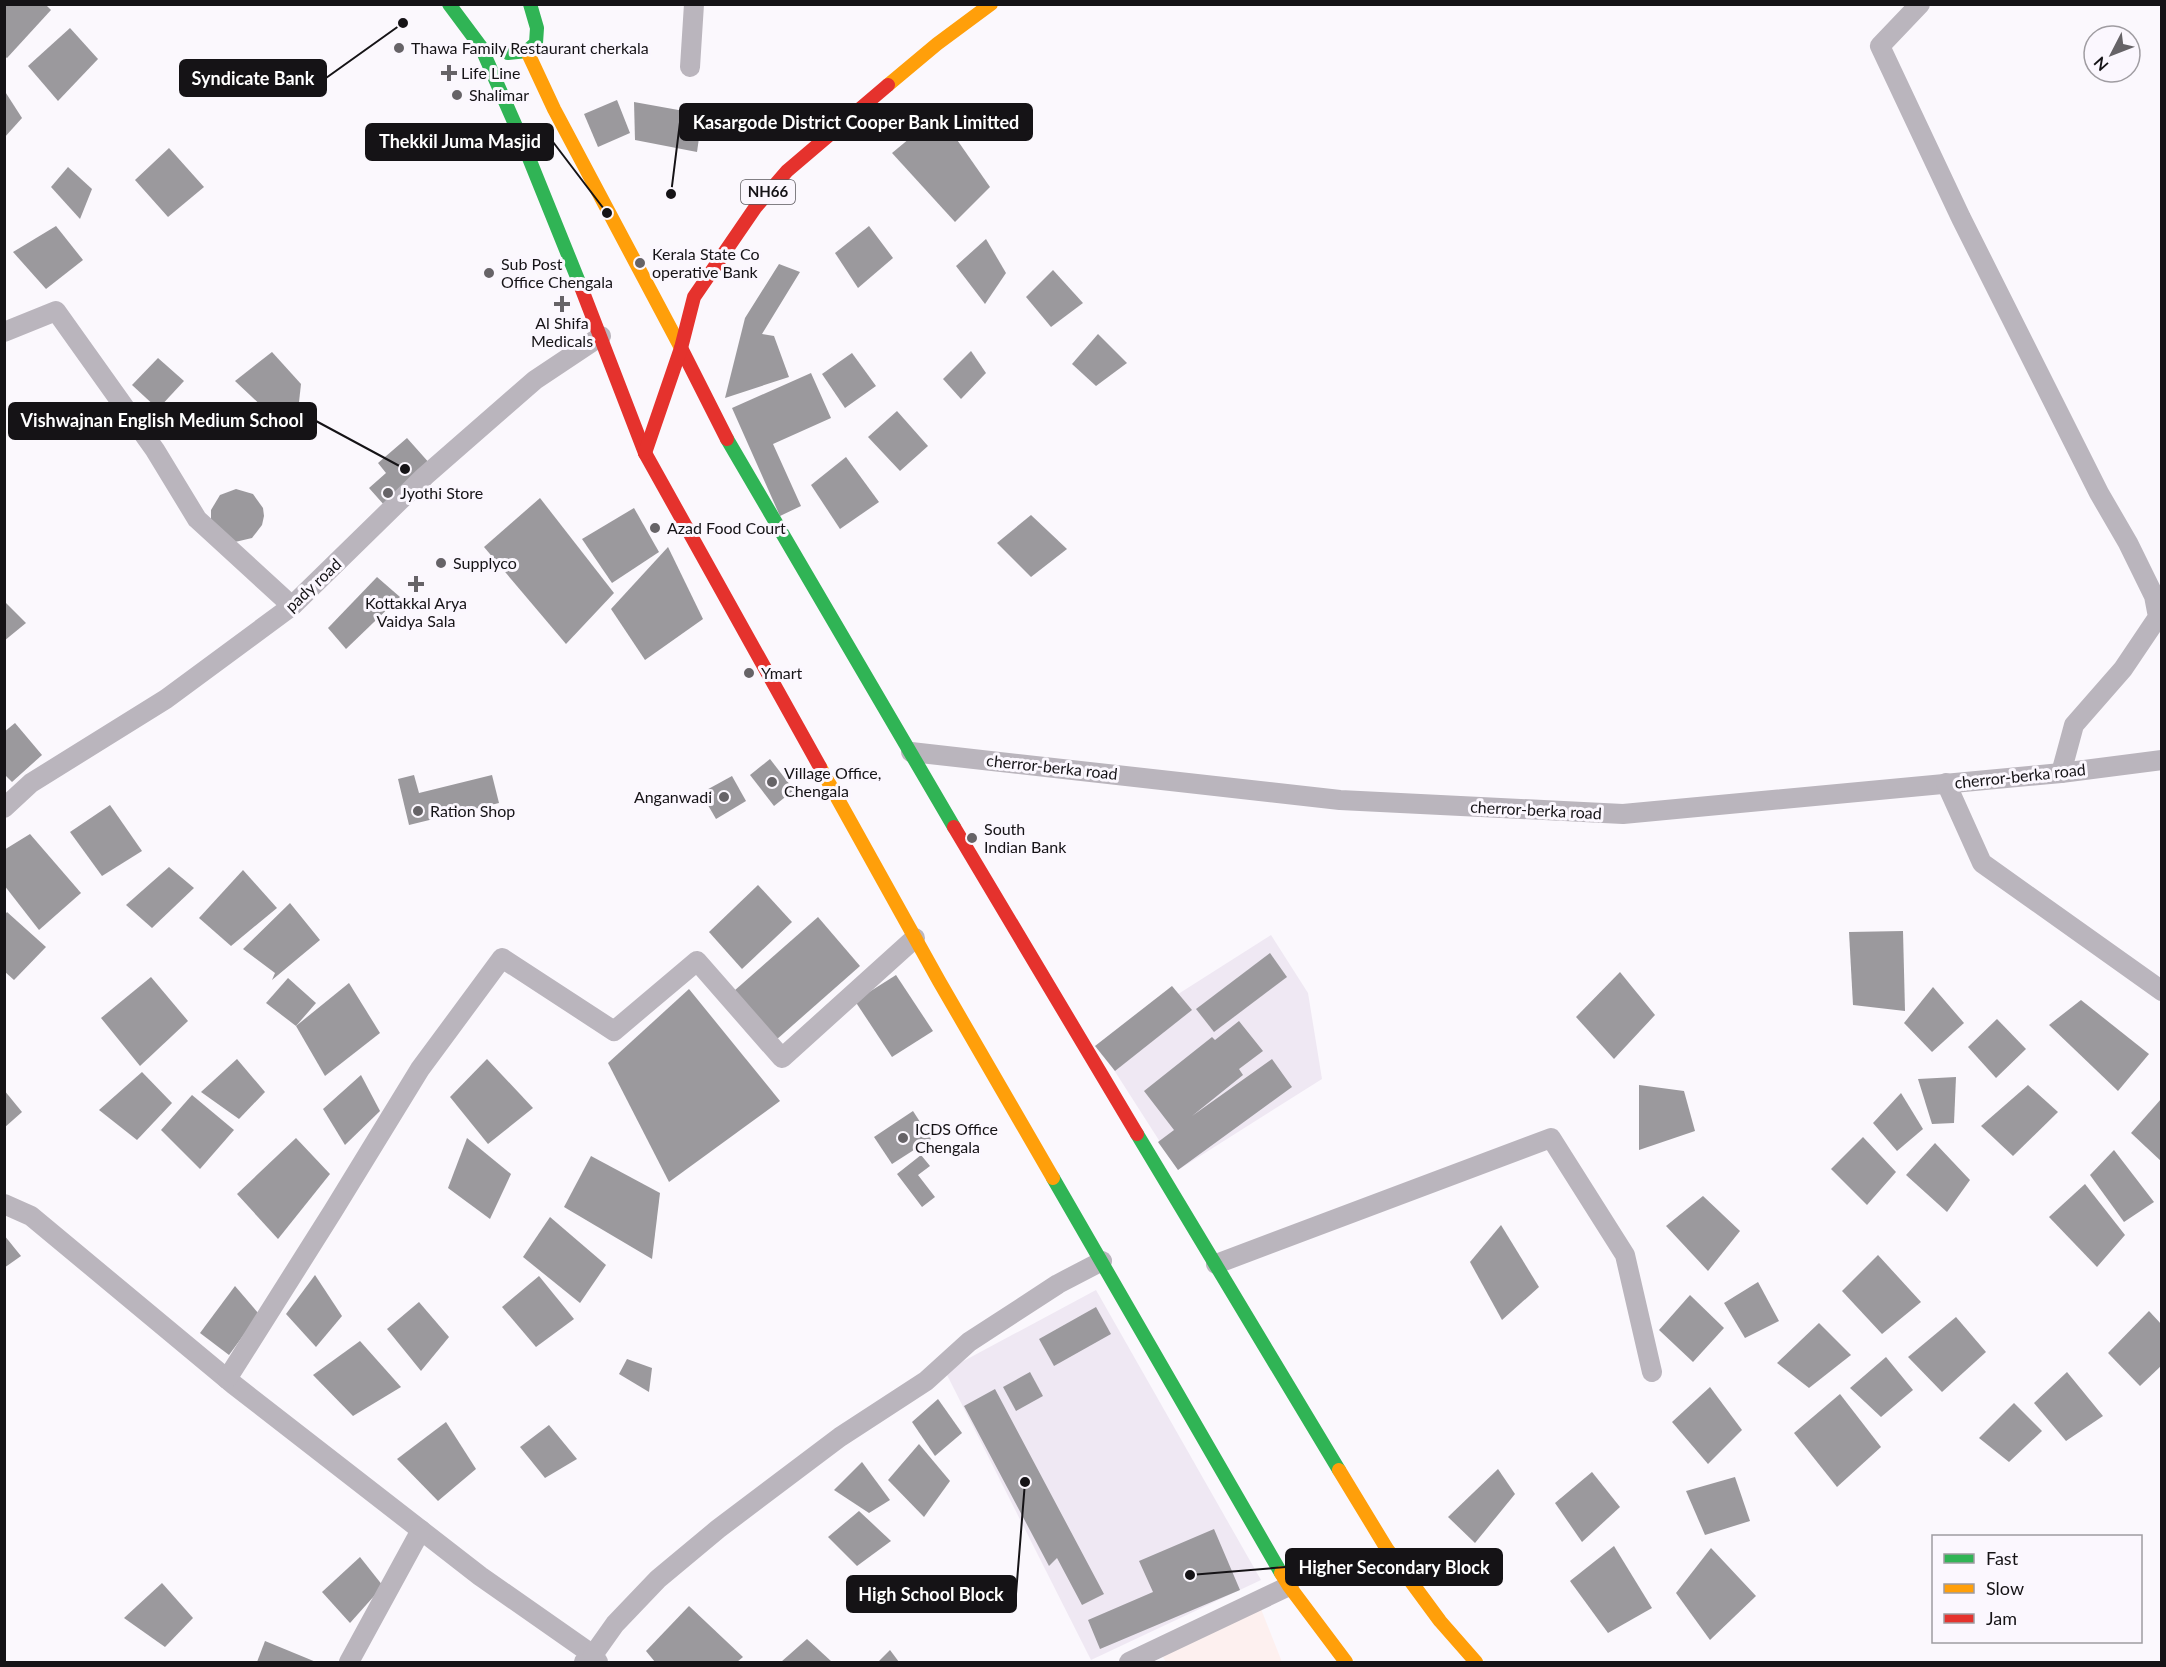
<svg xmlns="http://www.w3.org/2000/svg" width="2166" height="1667" font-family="Lato,sans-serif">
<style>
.commercial{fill:#fdf0ef}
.built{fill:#efe8f3}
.building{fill:#9b999d}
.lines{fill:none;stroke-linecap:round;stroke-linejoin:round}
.street{stroke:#bab5bd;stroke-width:20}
.fast{stroke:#30b455;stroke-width:14}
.slow{stroke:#ff9f0a;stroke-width:14}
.jam{stroke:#e5322d;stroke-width:14}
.poi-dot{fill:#666367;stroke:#fbf7fe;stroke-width:2}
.labels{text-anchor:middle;stroke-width:6;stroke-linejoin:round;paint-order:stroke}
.shield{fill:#fbf7fe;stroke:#5a575c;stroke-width:1.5}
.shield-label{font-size:15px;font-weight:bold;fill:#151316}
.poi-label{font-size:16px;fill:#151316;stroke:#fbf7fe;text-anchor:start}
.street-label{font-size:16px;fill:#151316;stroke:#fbf7fe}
.leader{fill:none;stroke:#151316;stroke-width:2}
.callout-dot{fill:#151316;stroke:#fbf7fe;stroke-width:2}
.callout{fill:#151316;stroke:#151316;stroke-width:2}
.callout-label{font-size:18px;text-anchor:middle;font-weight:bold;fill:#fff}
</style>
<rect width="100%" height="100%" fill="#fbf8fd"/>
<polygon class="commercial" points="1261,1609 1282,1662 1166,1662 1161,1654"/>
<g class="built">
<polygon points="1271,935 1308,993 1322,1079 1178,1170 1098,1045"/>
<polygon points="1096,1290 1261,1580 1091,1660 945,1371"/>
</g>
<g class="building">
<polygon points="4,4 45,4 51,10 7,58 4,56"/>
<polygon points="70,28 98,59 58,101 28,66"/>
<polygon points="4,90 22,118 4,138"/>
<polygon points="617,100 630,133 598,147 584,114"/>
<polygon points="634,102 684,111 699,138 697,152 635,140"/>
<polygon points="939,114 990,187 955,222 892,153"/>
<polygon points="169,148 204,187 168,217 135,180"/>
<polygon points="68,167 92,189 80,219 51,187"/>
<polygon points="56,226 83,260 46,289 13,252"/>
<polygon points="869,226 893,258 858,288 835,253"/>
<polygon points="986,239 1006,273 985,304 956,266"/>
<polygon points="779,264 800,272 762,334 774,336 789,377 725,398 745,318"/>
<polygon points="1053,270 1083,303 1051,327 1026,297"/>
<polygon points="1098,334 1127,363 1096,386 1072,364"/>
<polygon points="971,351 986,373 961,399 943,379"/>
<polygon points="272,352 301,384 298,411 266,410 235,381"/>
<polygon points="852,353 876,386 845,408 822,374"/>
<polygon points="158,358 184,381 158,409 132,385"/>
<polygon points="811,373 831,418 773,444 801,506 780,516 732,408"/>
<polygon points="897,411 928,446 900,471 868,437"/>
<polygon points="407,438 431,465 385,506 369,488 386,473 378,463"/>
<polygon points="846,457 879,502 840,529 811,485"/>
<polygon points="236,489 253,494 263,508 264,516 262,525 252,538 235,542 211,519 211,510 220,495"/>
<polygon points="540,498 614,593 566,644 484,547"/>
<polygon points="634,508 659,552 612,583 582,539"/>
<polygon points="1031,515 1067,549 1031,577 997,543"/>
<polygon points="668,547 703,619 645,660 611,609"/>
<polygon points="377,577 400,597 346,649 328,628"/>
<polygon points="4,601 26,623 4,641"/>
<polygon points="15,723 42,755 12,782 4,774 4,732"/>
<polygon points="770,759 794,790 774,806 750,775"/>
<polygon points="414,775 419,793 492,775 499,803 409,825 398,779"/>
<polygon points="732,776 746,801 716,819 701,793"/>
<polygon points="110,805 142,851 102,876 70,832"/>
<polygon points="30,834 81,893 39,930 4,885 4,850"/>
<polygon points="169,867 194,888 152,928 126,905"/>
<polygon points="243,870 277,908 231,946 199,918"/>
<polygon points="758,885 792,922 742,969 709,932"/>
<polygon points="290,903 320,940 272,980 275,973 243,949"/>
<polygon points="7,912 46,947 14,980 4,971 4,916"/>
<polygon points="818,917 860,966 776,1040 734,991"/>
<polygon points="1903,931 1905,1011 1853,1005 1849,932"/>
<polygon points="1270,953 1287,977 1214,1032 1196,1009"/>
<polygon points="1620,972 1655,1015 1614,1059 1576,1017"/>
<polygon points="896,975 933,1031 892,1057 855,1001"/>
<polygon points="151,977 188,1021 140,1066 101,1018"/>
<polygon points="288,978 316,1003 296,1026 266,1003"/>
<polygon points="349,983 380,1033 325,1076 296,1026"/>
<polygon points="1172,986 1192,1010 1115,1071 1095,1046"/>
<polygon points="1933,987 1964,1023 1932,1052 1904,1023"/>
<polygon points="689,989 780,1101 669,1182 608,1063"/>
<polygon points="2081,1000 2149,1054 2118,1091 2049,1025"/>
<polygon points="1997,1019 2026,1049 1996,1078 1968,1047"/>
<polygon points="1239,1021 1263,1051 1239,1069 1243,1075 1192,1116 1272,1059 1292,1087 1178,1170 1158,1142 1174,1130 1144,1091 1212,1037 1215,1040"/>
<polygon points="237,1059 265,1092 239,1119 201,1092"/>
<polygon points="487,1059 533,1108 488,1144 450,1097"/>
<polygon points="142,1072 172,1103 137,1140 99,1110"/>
<polygon points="361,1075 380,1111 345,1145 323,1109"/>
<polygon points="1956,1077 1954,1123 1932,1124 1918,1079"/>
<polygon points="1639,1085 1684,1091 1695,1131 1639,1150"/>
<polygon points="2028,1085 2058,1112 2013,1156 1981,1126"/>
<polygon points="4,1090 22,1112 4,1128"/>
<polygon points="1901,1093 1923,1129 1897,1151 1873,1123"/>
<polygon points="192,1095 234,1130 200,1169 161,1130"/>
<polygon points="2162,1098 2162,1162 2131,1133"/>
<polygon points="913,1111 931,1139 892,1164 874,1137"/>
<polygon points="1863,1137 1896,1172 1867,1205 1831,1169"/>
<polygon points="296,1138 330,1174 278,1239 237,1194"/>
<polygon points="467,1138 511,1174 490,1219 448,1188"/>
<polygon points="1935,1143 1970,1180 1947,1212 1906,1175"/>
<polygon points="2114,1150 2154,1202 2124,1222 2090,1175"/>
<polygon points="921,1155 930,1166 918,1175 935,1197 922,1207 897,1174"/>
<polygon points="591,1156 660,1193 652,1259 564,1207"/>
<polygon points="2085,1184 2125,1235 2097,1267 2049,1217"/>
<polygon points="1703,1196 1740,1231 1708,1271 1666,1226"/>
<polygon points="550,1217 606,1265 580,1303 523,1257"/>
<polygon points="1501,1225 1539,1287 1502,1320 1470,1262"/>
<polygon points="4,1235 21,1256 4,1268"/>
<polygon points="1878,1255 1921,1302 1882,1334 1842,1291"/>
<polygon points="315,1275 342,1316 316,1347 286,1314"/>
<polygon points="539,1276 574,1319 536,1347 502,1307"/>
<polygon points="1758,1282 1779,1321 1745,1338 1724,1303"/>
<polygon points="235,1286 259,1314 229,1355 200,1333"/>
<polygon points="1690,1295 1724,1328 1693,1362 1659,1330"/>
<polygon points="419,1302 449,1337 421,1371 387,1329"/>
<polygon points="1096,1307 1111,1334 1054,1366 1039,1339"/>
<polygon points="2149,1311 2162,1325 2162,1365 2140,1386 2108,1353"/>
<polygon points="1956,1317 1986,1352 1942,1392 1908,1357"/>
<polygon points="1819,1323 1851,1355 1809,1388 1777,1363"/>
<polygon points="360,1341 401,1387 353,1416 313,1375"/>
<polygon points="1886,1357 1913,1390 1881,1417 1850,1388"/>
<polygon points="627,1359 652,1368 649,1392 619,1374"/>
<polygon points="1030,1372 1043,1396 1016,1411 1003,1387"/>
<polygon points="2067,1372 2103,1416 2066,1441 2034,1403"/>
<polygon points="1710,1387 1742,1430 1708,1464 1672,1422"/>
<polygon points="995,1389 1104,1594 1082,1605 1057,1558 1049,1566 964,1406"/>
<polygon points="1840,1394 1881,1447 1837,1487 1794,1433"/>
<polygon points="938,1399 962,1433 935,1456 912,1422"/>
<polygon points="2014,1403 2042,1431 2009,1462 1979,1438"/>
<polygon points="446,1422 476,1469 438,1501 397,1459"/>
<polygon points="549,1425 577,1459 545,1478 520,1447"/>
<polygon points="919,1444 950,1481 924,1517 888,1480"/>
<polygon points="862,1462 890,1500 869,1513 834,1490"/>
<polygon points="1498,1469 1515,1494 1475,1543 1448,1517"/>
<polygon points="1592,1472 1620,1507 1582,1542 1555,1503"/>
<polygon points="1735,1477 1750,1521 1705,1535 1686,1491"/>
<polygon points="859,1511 891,1541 857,1566 828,1537"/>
<polygon points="1214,1529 1240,1590 1100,1649 1088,1620 1153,1592 1139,1561"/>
<polygon points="1614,1546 1652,1608 1608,1633 1570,1581"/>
<polygon points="1711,1548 1756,1596 1710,1640 1676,1593"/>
<polygon points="360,1557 383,1586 350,1623 322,1592"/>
<polygon points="162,1583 193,1618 165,1647 124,1618"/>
<polygon points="689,1606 743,1657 737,1662 655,1662 646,1651"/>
<polygon points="807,1639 832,1662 781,1662"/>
<polygon points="265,1641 316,1662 257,1662"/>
<polygon points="890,1650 899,1662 878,1662"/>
</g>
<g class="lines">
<g class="street">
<polyline points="1920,4 1880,46 1961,218 2099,493 2128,543 2154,596 2158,617 2123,669 2074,725 2061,773"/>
<polyline points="690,67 694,4"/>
<polyline points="4,332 56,311 155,450 197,519 292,606"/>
<polyline points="911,752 1340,800 1623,814 2061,773 2162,760"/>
<polyline points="1946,783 1982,863 2162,991"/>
<polyline points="4,808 31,783 166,699 292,606 425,476 535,380 601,336"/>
<polyline points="4,1204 31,1216 233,1384 480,1576 593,1655 584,1662"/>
<polyline points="1216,1264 1551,1138 1625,1255 1652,1372"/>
<polyline points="227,1379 333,1211 420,1069 502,958 614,1031 697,961 782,1058 915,938"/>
<polyline points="349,1662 421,1530"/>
<polyline points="598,1662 593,1655 615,1624 658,1579 718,1529 840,1437 926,1381 969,1342 1058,1284 1102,1261"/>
<polyline points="1129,1662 1289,1586"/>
</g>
<g class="fast">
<polyline points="449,4 481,47 518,131 581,287"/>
<polyline points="508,53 527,51 536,43 537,28 530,4"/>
<polyline points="727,439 954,827"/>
<polyline points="1137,1134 1339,1470"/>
<polyline points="1053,1178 1281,1573"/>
</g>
<g class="slow">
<polyline points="527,51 554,109 681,348"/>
<polyline points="888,85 937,44 991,4"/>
<polyline points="820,767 939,981 1053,1178"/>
<polyline points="1339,1470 1387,1549 1440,1621 1476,1662"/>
<polyline points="1281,1573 1289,1586 1346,1662"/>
</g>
<g class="jam">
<polyline points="581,287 645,453"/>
<polyline points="681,348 727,439"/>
<polyline points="645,453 820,767"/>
<polyline points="645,453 681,348 694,297 755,208 787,171 888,85"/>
<polyline points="954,827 1137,1134"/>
</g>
</g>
<g class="poi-dot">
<circle cx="399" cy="48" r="6"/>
<path d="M446 64h6v6h6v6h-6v6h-6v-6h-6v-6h6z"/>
<circle cx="457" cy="95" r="6"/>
<circle cx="640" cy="263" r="6"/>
<circle cx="489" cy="273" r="6"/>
<path d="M559 295h6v6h6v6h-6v6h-6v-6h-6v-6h6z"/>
<circle cx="388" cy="493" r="6"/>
<circle cx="655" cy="528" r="6"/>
<circle cx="441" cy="563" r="6"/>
<path d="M413 575h6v6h6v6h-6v6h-6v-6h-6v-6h6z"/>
<circle cx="749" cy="673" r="6"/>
<circle cx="772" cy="782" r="6"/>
<circle cx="724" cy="797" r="6"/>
<circle cx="418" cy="811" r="6"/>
<circle cx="972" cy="838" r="6"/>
<circle cx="903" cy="1138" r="6"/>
</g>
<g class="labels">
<rect class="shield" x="741" y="180" width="54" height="24" rx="4.5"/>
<g class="shield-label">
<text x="768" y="197">NH66</text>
</g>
<g class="poi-label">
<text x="411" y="54">Thawa Family Restaurant cherkala</text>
<text x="461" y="79">Life Line</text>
<text x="469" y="101">Shalimar</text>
<text x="652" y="260">Kerala State Co<tspan x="652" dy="18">operative Bank</tspan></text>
<text x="501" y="270">Sub Post<tspan x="501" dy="18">Office Chengala</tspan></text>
<text x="562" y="329" text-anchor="middle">Al Shifa<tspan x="562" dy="18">Medicals</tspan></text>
<text x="400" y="499">Jyothi Store</text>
<text x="667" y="534">Azad Food Court</text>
<text x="453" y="569">Supplyco</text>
<text x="416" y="609" text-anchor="middle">Kottakkal Arya<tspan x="416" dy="18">Vaidya Sala</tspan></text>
<text x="761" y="679">Ymart</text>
<text x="784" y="779">Village Office,<tspan x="784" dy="18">Chengala</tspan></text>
<text x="712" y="803" text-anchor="end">Anganwadi</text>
<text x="430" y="817">Ration Shop</text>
<text x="984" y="835">South<tspan x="984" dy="18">Indian Bank</tspan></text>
<text x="915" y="1135">ICDS Office<tspan x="915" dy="18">Chengala</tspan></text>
</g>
<g class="street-label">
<text transform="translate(313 585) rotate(-43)" y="6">pady road</text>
<text transform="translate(1052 767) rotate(6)" y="6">cherror-berka road</text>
<text transform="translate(2020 776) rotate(-6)" y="6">cherror-berka road</text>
<text transform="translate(1536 810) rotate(3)" y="6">cherror-berka road</text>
</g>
</g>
<path class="leader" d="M403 23L326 78M671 194L680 122M607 213L553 142M405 469L316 421M1190 1575L1286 1567M1025 1482L1016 1594"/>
<g class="callout-dot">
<circle cx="403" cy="23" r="6"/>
<circle cx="671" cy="194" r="6"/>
<circle cx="607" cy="213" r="6"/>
<circle cx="405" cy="469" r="6"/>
<circle cx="1190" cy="1575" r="6"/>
<circle cx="1025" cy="1482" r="6"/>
</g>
<g class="callout">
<rect x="180" y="60" width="146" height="36" rx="6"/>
<rect x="680" y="104" width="352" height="36" rx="6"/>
<rect x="366" y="124" width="187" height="36" rx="6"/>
<rect x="9" y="403" width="307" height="36" rx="6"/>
<rect x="1286" y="1549" width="216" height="36" rx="6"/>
<rect x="847" y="1576" width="169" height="36" rx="6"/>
</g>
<g class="callout-label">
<text x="253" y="85">Syndicate Bank</text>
<text x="856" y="129">Kasargode District Cooper Bank Limitted</text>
<text x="460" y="148">Thekkil Juma Masjid</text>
<text x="162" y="427">Vishwajnan English Medium School</text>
<text x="1394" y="1574">Higher Secondary Block</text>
<text x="931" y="1601">High School Block</text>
</g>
<rect width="2166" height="1667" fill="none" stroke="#151316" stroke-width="12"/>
<rect x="1932" y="1535" width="210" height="108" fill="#fbf7fe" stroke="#9f9ca1" stroke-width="1.5"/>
<rect x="1944" y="1554" width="30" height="9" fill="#30b455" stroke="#9f9ca1" stroke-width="1.5"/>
<text x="1986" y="1565" font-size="18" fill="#151316">Fast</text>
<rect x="1944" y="1584" width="30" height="9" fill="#ff9f0a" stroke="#9f9ca1" stroke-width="1.5"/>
<text x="1986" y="1595" font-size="18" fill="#151316">Slow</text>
<rect x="1944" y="1614" width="30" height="9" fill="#e5322d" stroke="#9f9ca1" stroke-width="1.5"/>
<text x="1986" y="1625" font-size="18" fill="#151316">Jam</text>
<g transform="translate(2112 54) rotate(228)"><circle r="28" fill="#fbf7fe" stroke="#9f9ca1" stroke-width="1.5"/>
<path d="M0-4.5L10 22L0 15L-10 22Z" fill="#666367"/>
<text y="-9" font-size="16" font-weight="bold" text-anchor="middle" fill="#151316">N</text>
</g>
</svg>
